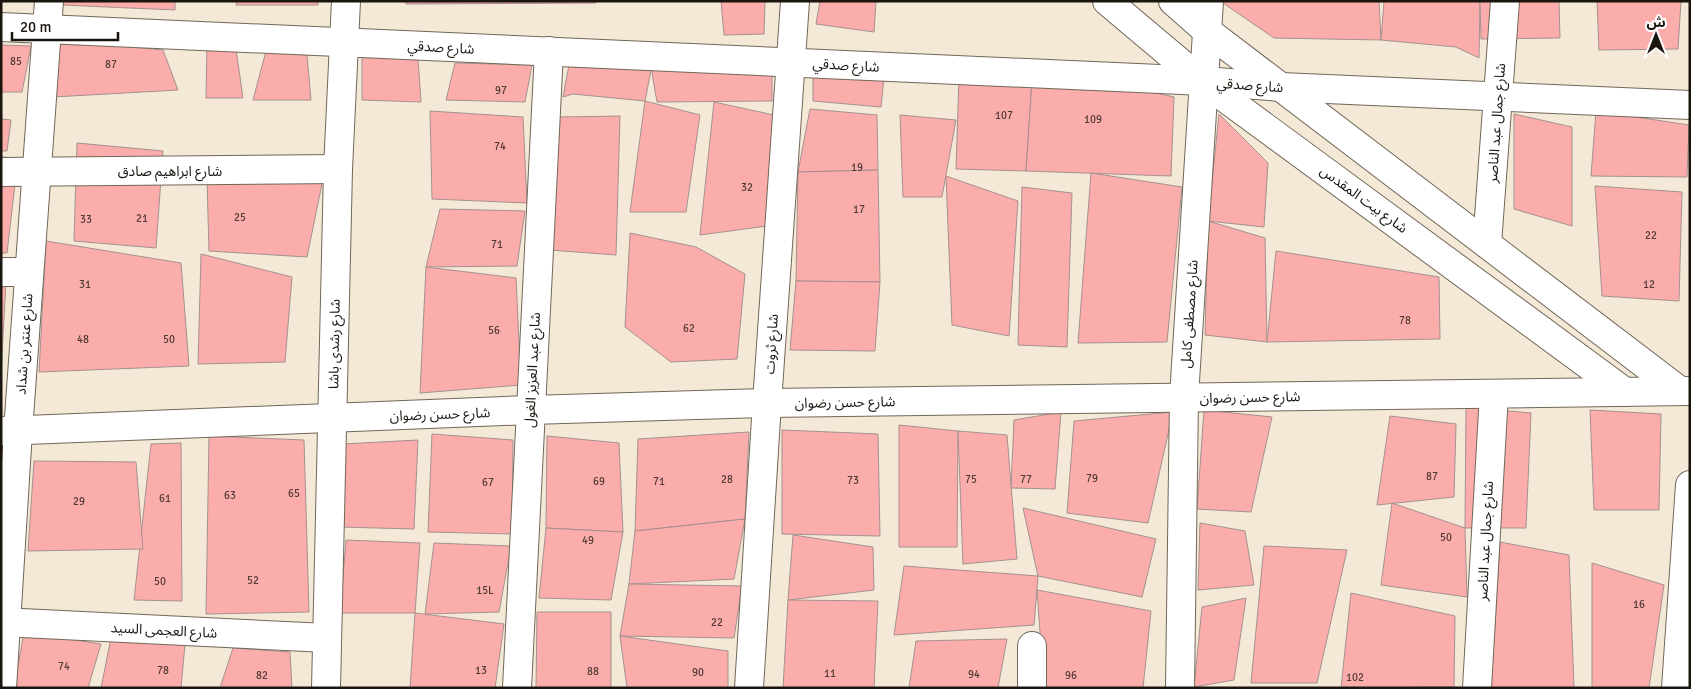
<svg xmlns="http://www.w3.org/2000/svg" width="1691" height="689" font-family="Signika,'Noto Sans Arabic',sans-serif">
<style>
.building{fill:#fbadab;stroke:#a6908f}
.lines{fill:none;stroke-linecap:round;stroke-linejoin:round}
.minor-casing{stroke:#716758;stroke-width:30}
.tertiary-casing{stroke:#716758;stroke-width:30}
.minor{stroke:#fff;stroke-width:28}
.tertiary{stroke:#fff;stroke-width:28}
.labels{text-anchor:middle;stroke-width:4;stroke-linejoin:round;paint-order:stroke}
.number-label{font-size:11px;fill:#523b36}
.street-label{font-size:14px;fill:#1a150f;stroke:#fff}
</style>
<rect width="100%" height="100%" fill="#f4e8d7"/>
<g class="building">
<polygon points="62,1 175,1 175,10 62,5"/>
<polygon points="237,1 318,1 318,5 236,5"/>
<polygon points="406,1 595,1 596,3 406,4"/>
<polygon points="721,1 765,1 764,34 724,35"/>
<polygon points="820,1 876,1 874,32 816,24"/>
<polygon points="1220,1 1379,1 1381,40 1274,38"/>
<polygon points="1384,1 1480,1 1479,58 1456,47 1381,40"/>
<polygon points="1480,1 1559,1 1560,38 1481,39"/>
<polygon points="1597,1 1681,1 1678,49 1599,50"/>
<polygon points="60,40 163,50 178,90 53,97"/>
<polygon points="207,44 236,49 243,98 206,98"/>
<polygon points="1,45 31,46 22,92 1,92"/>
<polygon points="266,51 307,55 311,100 253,100"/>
<polygon points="362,55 418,58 421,102 362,100"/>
<polygon points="653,60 645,101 573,94 563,97 569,65"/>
<polygon points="455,63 532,65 525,102 446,100"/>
<polygon points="651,67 772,75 772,101 657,102"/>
<polygon points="813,75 884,77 881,107 813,101"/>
<polygon points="959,77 1032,80 1026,171 956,169"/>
<polygon points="1032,80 1112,83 1174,97 1171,176 1026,171"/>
<polygon points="645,101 700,115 686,212 630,212"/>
<polygon points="714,102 774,115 767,226 700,235"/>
<polygon points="810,109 877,115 878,170 798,172"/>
<polygon points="430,111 523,117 527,203 432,199"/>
<polygon points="1596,111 1689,125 1687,177 1591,176"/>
<polygon points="1219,114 1268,163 1264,227 1208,221"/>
<polygon points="1514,114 1572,127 1572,226 1514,209"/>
<polygon points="900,115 956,120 942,197 903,197"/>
<polygon points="620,116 616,255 550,250 559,117"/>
<polygon points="1,119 11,120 7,151 1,151"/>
<polygon points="77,143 163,151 156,248 74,241"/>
<polygon points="1,157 18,158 7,253 1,253"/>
<polygon points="878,170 880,282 796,281 798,172"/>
<polygon points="1091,173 1182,187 1167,342 1078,343"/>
<polygon points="946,176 1018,201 1009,336 952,325"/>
<polygon points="207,179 323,179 307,257 209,251"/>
<polygon points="1595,186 1682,192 1679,301 1602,296"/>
<polygon points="1022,187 1072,193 1067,347 1018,345"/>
<polygon points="440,209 525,211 517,266 426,267"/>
<polygon points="1208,221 1265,238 1267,342 1205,335"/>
<polygon points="630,233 696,247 745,274 737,359 671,362 625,327"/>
<polygon points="46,241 181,263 189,366 39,372"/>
<polygon points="1276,251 1439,277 1440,339 1267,342"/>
<polygon points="201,254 292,277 285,362 198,364"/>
<polygon points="1,263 7,263 1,373"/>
<polygon points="426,267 516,278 521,385 420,393"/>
<polygon points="796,281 880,282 875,351 790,350"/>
<polygon points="1466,407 1531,413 1526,528 1465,528"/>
<polygon points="1204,410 1272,417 1251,512 1197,509"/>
<polygon points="1590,410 1661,414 1659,510 1594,510"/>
<polygon points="1061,412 1055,489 1011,488 1014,420"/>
<polygon points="1173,412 1148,523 1067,513 1074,421"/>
<polygon points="1390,416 1456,424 1454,497 1377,505"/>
<polygon points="899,425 958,431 957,547 899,547"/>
<polygon points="782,430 878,434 880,536 782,534"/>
<polygon points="958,431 1007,435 1017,559 963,564"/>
<polygon points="749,432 745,519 635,531 638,439"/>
<polygon points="432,434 513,440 512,534 428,532"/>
<polygon points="209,436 304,440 309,612 206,614"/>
<polygon points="547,436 619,443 623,532 546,528"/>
<polygon points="418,440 414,529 340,527 342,444"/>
<polygon points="181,443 182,601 134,600 151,444"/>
<polygon points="34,461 136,462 143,549 28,551"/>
<polygon points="1392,503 1465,528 1467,597 1381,585"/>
<polygon points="1023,508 1156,539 1142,597 1038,576"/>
<polygon points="745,519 734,579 629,584 635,531"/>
<polygon points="1200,523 1245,531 1254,585 1198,590"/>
<polygon points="546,528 623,532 611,600 539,598"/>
<polygon points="793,535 873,547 874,590 788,600"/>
<polygon points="346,540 420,543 415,613 340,613"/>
<polygon points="1500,542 1569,555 1574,688 1491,688"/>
<polygon points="434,543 511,546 499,612 425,614"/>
<polygon points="1264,546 1347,550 1317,683 1251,683"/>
<polygon points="1592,563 1664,585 1649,688 1592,688"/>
<polygon points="904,566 1038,576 1034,625 894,635"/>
<polygon points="629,584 742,586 734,638 620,636"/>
<polygon points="1037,590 1151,611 1143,688 1044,688"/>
<polygon points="1351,593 1455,616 1454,687 1341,688"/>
<polygon points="1246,598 1234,680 1194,687 1202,607"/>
<polygon points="788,600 878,601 874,688 783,688"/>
<polygon points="537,612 611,612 611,688 536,688"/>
<polygon points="415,613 504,624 495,688 410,688"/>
<polygon points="24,632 101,644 88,688 14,688"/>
<polygon points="620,636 728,651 728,688 627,688"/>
<polygon points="111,638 185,644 181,688 101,688"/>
<polygon points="1007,639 998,688 909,688 916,641"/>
<polygon points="233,648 290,652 292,688 220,688"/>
</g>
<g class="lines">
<defs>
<g id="minor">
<polyline points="1107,1 1202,81 1625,392"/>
<polyline points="1173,1 1207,31 1680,391"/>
<polyline points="1,27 1204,81 1281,87 1690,105"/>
<polyline points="1,172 338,169"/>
<polyline points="1487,244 1505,1"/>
<polyline points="1,272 29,272"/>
<polyline points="1,622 327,638"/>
<polyline points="2,688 18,431 49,1"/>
<polyline points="326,688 338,169 346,1"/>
<polyline points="517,688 549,51"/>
<polyline points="749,688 767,403 795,1"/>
<polyline points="1032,688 1032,646"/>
<polyline points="1180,688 1184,397 1209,1"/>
<polyline points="1477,688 1494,394"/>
<polyline points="1676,688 1690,485"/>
</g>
<polyline id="tertiary" points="1,431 530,410 767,403 1690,391"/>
</defs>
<use href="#minor" class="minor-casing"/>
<use href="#tertiary" class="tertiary-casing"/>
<use href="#minor" class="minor"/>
<use href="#tertiary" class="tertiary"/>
</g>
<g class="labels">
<g class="number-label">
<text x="16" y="65">85</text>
<text x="111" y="68">87</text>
<text x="501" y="94">97</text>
<text x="1004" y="119">107</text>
<text x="1093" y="123">109</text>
<text x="500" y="150">74</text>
<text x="857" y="171">19</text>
<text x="747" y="191">32</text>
<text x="859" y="213">17</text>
<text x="240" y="221">25</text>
<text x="142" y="222">21</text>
<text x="86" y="223">33</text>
<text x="1651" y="239">22</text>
<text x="497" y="248">71</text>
<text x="85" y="288">31</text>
<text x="1649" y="288">12</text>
<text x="1405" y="324">78</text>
<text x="689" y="332">62</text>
<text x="494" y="334">56</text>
<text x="83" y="343">48</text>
<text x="169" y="343">50</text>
<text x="1432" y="480">87</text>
<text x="1092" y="482">79</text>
<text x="727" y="483">28</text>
<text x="971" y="483">75</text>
<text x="1026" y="483">77</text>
<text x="853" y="484">73</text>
<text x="599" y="485">69</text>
<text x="659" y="485">71</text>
<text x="488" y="486">67</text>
<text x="294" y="497">65</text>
<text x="230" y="499">63</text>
<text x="165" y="502">61</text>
<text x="79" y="505">29</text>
<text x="1446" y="541">50</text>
<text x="588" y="544">49</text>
<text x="253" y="584">52</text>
<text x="160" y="585">50</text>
<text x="485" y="594">15L</text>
<text x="1639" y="608">16</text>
<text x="717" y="626">22</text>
<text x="64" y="670">74</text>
<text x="163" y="674">78</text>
<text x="481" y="674">13</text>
<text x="593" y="675">88</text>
<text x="698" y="676">90</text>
<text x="830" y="677">11</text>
<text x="974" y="678">94</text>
<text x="262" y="679">82</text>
<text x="1071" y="679">96</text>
<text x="1355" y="681">102</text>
</g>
<g class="street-label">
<text transform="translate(441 47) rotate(3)" y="5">شارع صدقي</text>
<text transform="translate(846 65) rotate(3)" y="5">شارع صدقي</text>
<text transform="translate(1250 85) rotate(4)" y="5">شارع صدقي</text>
<text transform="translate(1496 123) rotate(-86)" y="5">شارع جمال عبد الناصر</text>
<text x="170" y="176">شارع ابراهيم صادق</text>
<text transform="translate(1364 199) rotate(36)" y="5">شارع بيت المقدس</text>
<text transform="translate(1189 314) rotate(-86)" y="5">شارع مصطفى كامل</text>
<text transform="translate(24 344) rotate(-86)" y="5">شارع عنتر بن شداد</text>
<text transform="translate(334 344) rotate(-89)" y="5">شارع رشدى باشا</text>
<text transform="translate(771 344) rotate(-86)" y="5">شارع ثروت</text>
<text transform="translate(532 370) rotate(-87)" y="5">شارع عبد العزيز الغول</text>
<text transform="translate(1250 397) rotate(-1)" y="5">شارع حسن رضوان</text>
<text transform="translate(845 402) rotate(-1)" y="5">شارع حسن رضوان</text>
<text transform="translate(440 414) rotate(-2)" y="5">شارع حسن رضوان</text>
<text transform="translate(1485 541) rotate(-87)" y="5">شارع جمال عبد الناصر</text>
<text transform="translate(164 630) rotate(3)" y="5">شارع العجمى السيد</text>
</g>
</g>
<rect width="1691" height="689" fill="none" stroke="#1a150f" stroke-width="5"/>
<g transform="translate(1656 35)" stroke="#ffffff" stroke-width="4" paint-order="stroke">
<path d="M0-4L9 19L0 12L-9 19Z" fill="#1a150f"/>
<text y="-8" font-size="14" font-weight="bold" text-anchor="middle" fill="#1a150f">ش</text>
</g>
<path d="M12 32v8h106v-8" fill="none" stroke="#1a150f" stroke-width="2.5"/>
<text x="20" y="32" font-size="15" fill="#1a150f" stroke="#ffffff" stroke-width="4" paint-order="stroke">20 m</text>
</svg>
